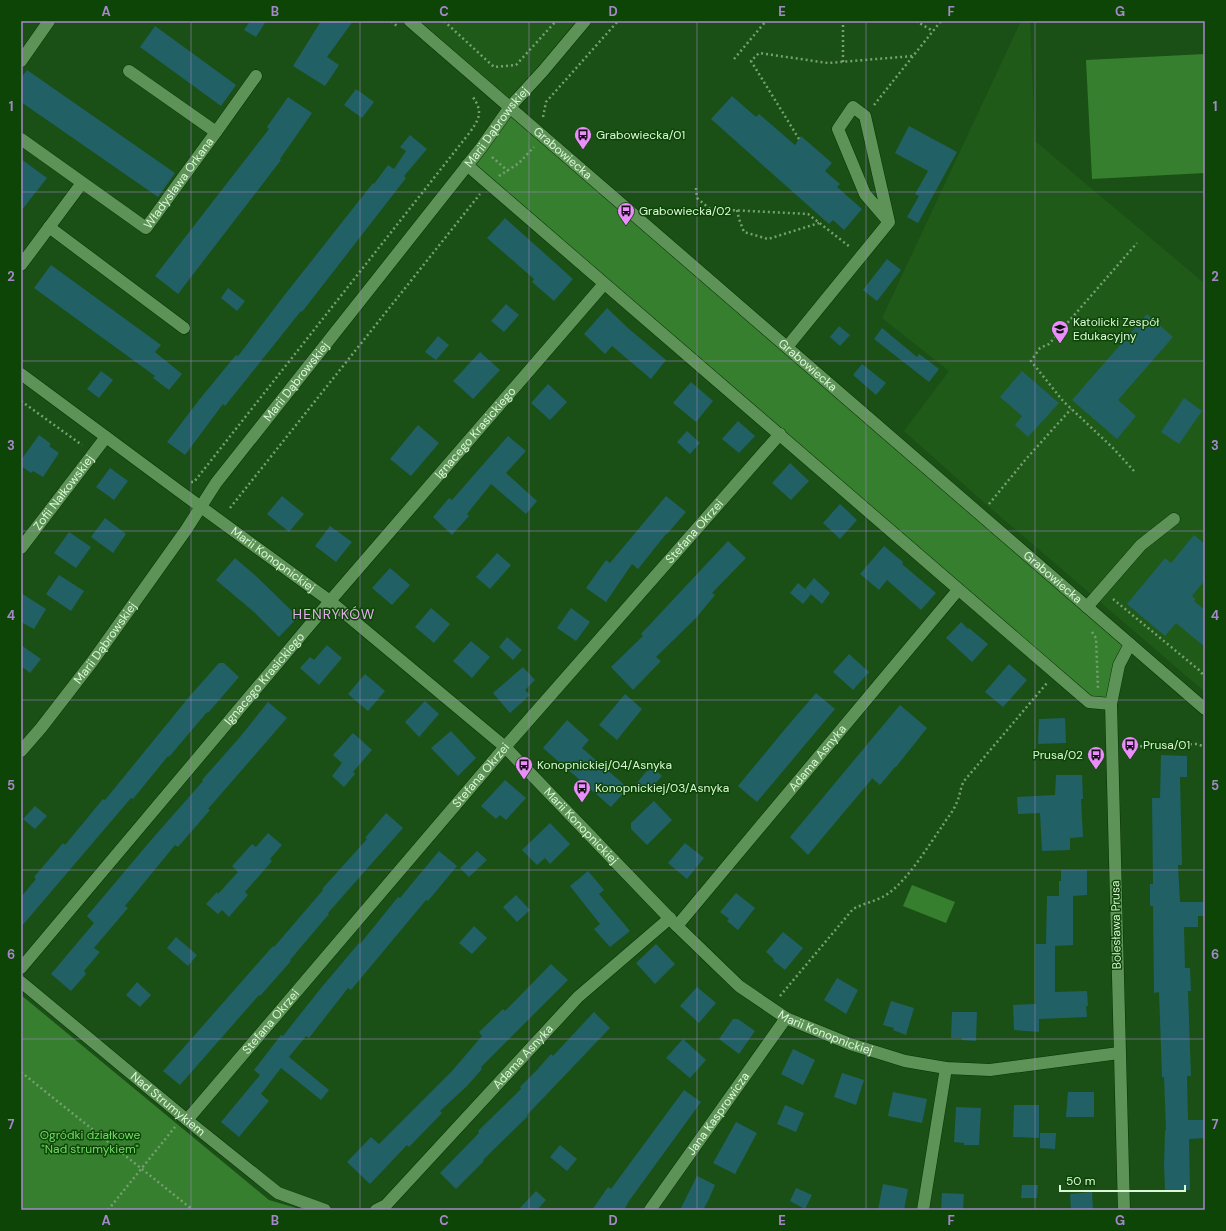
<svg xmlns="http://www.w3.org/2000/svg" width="1226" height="1231" font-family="'DM Sans',sans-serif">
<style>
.built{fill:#1f5a19}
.green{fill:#367f2e}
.building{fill:#216065}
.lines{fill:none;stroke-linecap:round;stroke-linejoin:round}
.minor-casing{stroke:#093306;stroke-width:13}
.path{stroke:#76a072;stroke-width:2.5;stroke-dasharray:2 3;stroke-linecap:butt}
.minor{stroke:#5d9356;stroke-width:12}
.grid{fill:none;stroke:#a688ca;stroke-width:1;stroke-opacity:0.55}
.labels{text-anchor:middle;stroke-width:3;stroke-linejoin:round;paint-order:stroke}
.street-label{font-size:12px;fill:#dbf8d7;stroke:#0d4507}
.poi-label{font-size:12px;fill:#dbf8d7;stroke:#0d4507;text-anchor:start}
.park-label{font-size:12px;fill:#73da68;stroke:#0d4507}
.quarter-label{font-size:14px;letter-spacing:1px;fill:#e3afeb;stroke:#0d4507}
.neatline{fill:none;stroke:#a688ca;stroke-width:1.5}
.grid-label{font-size:13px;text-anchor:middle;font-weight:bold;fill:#a688ca}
</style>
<rect width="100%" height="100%" fill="#1a5015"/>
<g class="built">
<polygon points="410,21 585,21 510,107"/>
<polygon points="1021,21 1030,21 1035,141 1205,284 1205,692 988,506 904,431 949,371 882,318"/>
</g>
<g class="green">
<polygon points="1205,54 1205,173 1092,179 1086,60"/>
<polygon points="510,107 1130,644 1111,704 1099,703 467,165"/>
<polygon points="912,885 955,902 946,923 903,906"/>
<polygon points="21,995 269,1200 303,1210 21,1210"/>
</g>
<g class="building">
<polygon points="250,21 266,21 256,37 244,30"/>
<polygon points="321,21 353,21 327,57 339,65 325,86 293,66"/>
<polygon points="155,26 236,85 221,106 140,47"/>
<polygon points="27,70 175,173 158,197 21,102 21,78"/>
<polygon points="356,89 374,102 362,118 344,105"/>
<polygon points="732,96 756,117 759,114 795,145 801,136 832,163 825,171 840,184 837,187 862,209 844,230 833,220 829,224 711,119"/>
<polygon points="288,97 312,113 280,159 281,160 178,294 155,276 269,129 267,127"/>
<polygon points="909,126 957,152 918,223 907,217 919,196 915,194 928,171 895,153"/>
<polygon points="410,135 427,149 404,176 406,178 302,312 301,311 225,406 223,404 185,455 167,442 199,400 236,355 238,356 283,297 373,183 374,184 388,165 394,169 406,151 400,147"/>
<polygon points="21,159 47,178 21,211"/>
<polygon points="505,218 573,279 554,301 532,282 534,279 487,238"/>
<polygon points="887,259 901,270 877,301 863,290"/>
<polygon points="51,265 161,345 155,352 182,374 169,390 153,378 155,376 34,288"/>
<polygon points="228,288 245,301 237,311 221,298"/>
<polygon points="506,304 519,315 504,332 491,321"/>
<polygon points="607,308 629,329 666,360 651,379 612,346 605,354 584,334"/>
<polygon points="1147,314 1173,337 1118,400 1136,416 1117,439 1072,400"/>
<polygon points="839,326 850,335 840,346 830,337"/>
<polygon points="882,328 917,357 919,354 939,369 929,382 874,339"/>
<polygon points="438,336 449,345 436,360 425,352"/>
<polygon points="480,352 500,370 473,399 453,381"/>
<polygon points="862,364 886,383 876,395 853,375"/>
<polygon points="101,371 113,380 99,398 87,389"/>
<polygon points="1022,371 1059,403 1028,437 1015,425 1022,416 1000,397"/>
<polygon points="691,382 713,401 696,422 673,403"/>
<polygon points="548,384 567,402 550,420 531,403"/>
<polygon points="1184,398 1202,411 1179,444 1161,432"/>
<polygon points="738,421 755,436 739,453 722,439"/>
<polygon points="418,425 439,443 411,476 390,459"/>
<polygon points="687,431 700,443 690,454 677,442"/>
<polygon points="39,435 51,444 49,446 59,453 43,477 33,471 31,473 21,466 21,460"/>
<polygon points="508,436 526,451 506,473 537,501 526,514 491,484 467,514 469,516 452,535 433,517 449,498 452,500"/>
<polygon points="790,463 809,481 791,500 772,483"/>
<polygon points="110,468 128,481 114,500 96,487"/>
<polygon points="282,496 304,514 289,532 267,514"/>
<polygon points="666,496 686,512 667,534 666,534 638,569 632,564 606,602 586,588 606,560 610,563"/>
<polygon points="840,504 857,520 840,539 823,523"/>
<polygon points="105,518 126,534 113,553 91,537"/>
<polygon points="330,526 352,542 336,562 315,546"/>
<polygon points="69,532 91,547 76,568 54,553"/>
<polygon points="1194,535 1205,544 1205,580 1192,596 1196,600 1194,601 1205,610 1205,647 1176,623 1165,636 1127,604 1165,558 1171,563"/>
<polygon points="728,541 746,558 712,593 715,595 696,618 656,657 661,661 633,690 611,667 643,636 641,634"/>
<polygon points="884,546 903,562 902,564 936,593 921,610 887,580 879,590 860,574"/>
<polygon points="497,553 511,565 490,589 476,577"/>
<polygon points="235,558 256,576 298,617 279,637 254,612 216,580"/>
<polygon points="390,568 410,585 392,605 372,588"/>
<polygon points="59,575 84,591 71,611 46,594"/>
<polygon points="814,578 830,593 822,604 805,589"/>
<polygon points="798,583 811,594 803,604 790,593"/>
<polygon points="21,593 46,609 34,629 21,622"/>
<polygon points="431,608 450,624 434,643 415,627"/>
<polygon points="571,608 590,622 576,641 557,628"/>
<polygon points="961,622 968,629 969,628 988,644 972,662 946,638"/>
<polygon points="507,637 522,650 513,660 499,647"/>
<polygon points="471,641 490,657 472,678 453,661"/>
<polygon points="21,645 41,659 30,673 21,666"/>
<polygon points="327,645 342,658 319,685 300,668 310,657 314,660"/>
<polygon points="849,654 869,672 853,690 833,672"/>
<polygon points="219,663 224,663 239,677 208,713 207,712 169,757 168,756 133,799 131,798 21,927 21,897 36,879 34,877 63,843 65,845 103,799 105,800 189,697"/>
<polygon points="1009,664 1027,680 1003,707 985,692"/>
<polygon points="523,667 535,680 525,690 530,695 510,713 493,693"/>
<polygon points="365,674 385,691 368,711 348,694"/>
<polygon points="816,693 835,709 757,802 738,786 785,729"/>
<polygon points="625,694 642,709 617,740 599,725"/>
<polygon points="425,701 439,714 419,737 405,722"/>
<polygon points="268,702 287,718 208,809 210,810 178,847 175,845 125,906 128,908 94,948 100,952 84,971 86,974 71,991 51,974 94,923 87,916 152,839 203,781 202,780 240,737"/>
<polygon points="900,705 927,728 896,767 895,767 880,785 872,778 871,780 808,855 790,837"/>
<polygon points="1065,718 1066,743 1038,744 1039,719"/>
<polygon points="567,720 589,740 582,748 628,788 611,807 543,748"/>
<polygon points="451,731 476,758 458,776 431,748"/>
<polygon points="353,733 372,750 353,772 355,774 344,787 332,776 342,763 333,755"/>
<polygon points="1161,755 1187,756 1187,777 1180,777 1182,865 1178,865 1180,902 1205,902 1205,916 1198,916 1198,927 1184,927 1185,968 1190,968 1191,991 1188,991 1191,1076 1187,1076 1188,1120 1205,1120 1205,1138 1189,1139 1190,1190 1165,1190 1164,1164 1165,1130 1166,1130 1164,1077 1162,1077 1159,992 1154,993 1153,906 1150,906 1150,884 1153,884 1152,798 1160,798"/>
<polygon points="651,766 662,776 647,793 636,784"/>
<polygon points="1056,775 1082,775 1083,799 1081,799 1083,837 1070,838 1070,850 1042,851 1040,813 1018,814 1017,797 1055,795"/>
<polygon points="505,780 526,798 506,820 500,815 496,819 481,806"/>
<polygon points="654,801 672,820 647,845 631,829 631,823"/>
<polygon points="35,806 47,816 35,829 23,819"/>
<polygon points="386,813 403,828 328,913 329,914 290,960 291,961 260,996 259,995 180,1085 163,1071 258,963 273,946 274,947 323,890 322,889 367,839 365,838"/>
<polygon points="550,823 570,844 550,864 545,858 537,865 522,850"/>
<polygon points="268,833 282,845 270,859 272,861 245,892 248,895 229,917 222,910 218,914 206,904 217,892 218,894 238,872 232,866 252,844 256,847"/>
<polygon points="685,843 704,858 687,879 668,863"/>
<polygon points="439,851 457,866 428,901 426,900 351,990 348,988 309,1038 306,1036 289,1057 329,1090 321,1100 281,1068 261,1094 269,1101 239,1137 221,1122 260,1075 254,1070 281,1035 283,1036 321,988 359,943 360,944 398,897 400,898"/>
<polygon points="477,851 487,860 469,877 460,868"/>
<polygon points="1061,870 1087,870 1087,895 1073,896 1073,945 1055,946 1055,992 1087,991 1088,1006 1086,1006 1087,1017 1039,1019 1039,1032 1014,1030 1013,1005 1036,1004 1036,944 1046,944 1047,896 1059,896 1059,881 1061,881"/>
<polygon points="588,871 604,890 599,894 630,931 610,947 594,929 600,924 570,886"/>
<polygon points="736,893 755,908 738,930 727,921 729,919 720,912"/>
<polygon points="516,895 530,910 517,922 503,907"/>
<polygon points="474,926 487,938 472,954 459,943"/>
<polygon points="783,932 803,948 785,970 775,962 773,960 774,959 766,952"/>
<polygon points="176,937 197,955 188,966 167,948"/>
<polygon points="656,944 675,964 655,984 636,963"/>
<polygon points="551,964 568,980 481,1067 482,1069 467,1086 440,1111 442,1113 409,1147 407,1145 370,1184 347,1162 371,1137 379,1144 452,1071 482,1036 479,1032 503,1009 505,1011"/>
<polygon points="837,978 858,990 846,1014 824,1000"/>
<polygon points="137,982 151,995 140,1007 126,995"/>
<polygon points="697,987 716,1003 699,1023 680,1006"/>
<polygon points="891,1001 914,1008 906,1035 893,1030 894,1028 883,1025"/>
<polygon points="594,1012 610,1028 527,1115 528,1116 483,1160 484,1161 456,1189 440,1173 479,1133 478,1131 521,1089 520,1087 536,1071 551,1054 553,1056"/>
<polygon points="952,1012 977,1012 976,1041 962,1040 962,1038 951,1038"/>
<polygon points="733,1019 738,1019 755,1031 739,1054 719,1039"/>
<polygon points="683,1039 706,1060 690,1078 666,1058"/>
<polygon points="793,1049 815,1060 803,1085 781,1074"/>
<polygon points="842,1073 864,1080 856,1105 834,1097"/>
<polygon points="684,1090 701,1102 629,1201 624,1210 592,1210 608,1187 611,1189"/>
<polygon points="893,1092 927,1099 922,1123 888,1116"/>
<polygon points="1068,1092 1094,1092 1094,1117 1066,1117"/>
<polygon points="785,1105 804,1113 796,1132 777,1124"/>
<polygon points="1014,1105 1039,1105 1039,1138 1013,1137"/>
<polygon points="956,1107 981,1108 979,1145 964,1145 964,1143 954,1142"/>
<polygon points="736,1122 757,1133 735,1174 713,1163"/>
<polygon points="1040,1133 1056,1133 1055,1149 1040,1148"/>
<polygon points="560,1145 577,1159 567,1171 550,1157"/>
<polygon points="697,1176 715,1185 708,1201 703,1210 680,1210"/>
<polygon points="883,1184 908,1189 904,1210 878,1210"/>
<polygon points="1022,1185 1038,1185 1037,1198 1021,1198"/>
<polygon points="796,1188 812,1195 805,1209 790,1201"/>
<polygon points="536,1191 546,1200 537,1210 518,1210"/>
<polygon points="1092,1192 1093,1210 1071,1210 1070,1194"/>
<polygon points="942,1193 964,1194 963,1210 941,1210"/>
</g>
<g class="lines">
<defs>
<g id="minor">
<path id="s1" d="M410,21L1205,709"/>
<polyline points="21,61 49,21"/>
<polyline points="216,132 256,76"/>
<path id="s2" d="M21,139L146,228L216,132L129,71"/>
<polyline points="467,165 1089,702 1111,704"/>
<polyline points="49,227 184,328"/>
<polyline points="21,265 82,183"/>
<polyline points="787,347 889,222 865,116 853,107 838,129 865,194 889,222"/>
<path id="s3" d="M21,374L179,491L330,601L505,747L677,926L739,986L786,1018L850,1044L876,1052L905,1061L946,1068L990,1070L1119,1053"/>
<path id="s4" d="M21,548L106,437"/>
<polyline points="1087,607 1141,545 1174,519"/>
<path id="s5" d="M21,751L41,728L92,662L186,530L216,483L481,148L510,107L543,71L585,21"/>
<path id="s6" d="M677,926L958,590"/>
<path id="s7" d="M21,968L330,601L604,284"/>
<path id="s8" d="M21,982L187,1120L278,1193L325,1210"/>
<path id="s9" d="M187,1120L505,747L780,434"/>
<path id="s10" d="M376,1210L386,1205L578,997L670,918"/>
<path id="s11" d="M650,1210L786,1018"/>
<polyline points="923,1210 946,1068"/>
<polyline points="1124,1210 1111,704 1119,665 1130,644"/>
</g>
</defs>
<use href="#minor" class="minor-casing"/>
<g class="path">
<polyline points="391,21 397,26"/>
<polyline points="444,21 494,67 516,65 556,21"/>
<polyline points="916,21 933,31"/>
<polyline points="734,59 766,21"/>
<polyline points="843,62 843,21"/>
<polyline points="874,105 941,21"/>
<polyline points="543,117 546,102 618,21"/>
<polyline points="799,139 751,61 759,53 828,63 913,56"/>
<polyline points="492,157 508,171"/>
<polyline points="499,176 519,163 534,147"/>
<polyline points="696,188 697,198 710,209 808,214 850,247"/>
<polyline points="737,210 739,219 744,232 768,239 819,223"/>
<polyline points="21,401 82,445"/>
<polyline points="1134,471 1113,448 1063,401 1031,361 1040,348 1049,344 1137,243"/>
<path d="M191,482H194L467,136C478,121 485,113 472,96"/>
<polyline points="989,504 1026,459 1071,409"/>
<polyline points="230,508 480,194"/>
<polyline points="1113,599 1199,670 1205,677"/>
<polyline points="1092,632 1096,638 1098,689"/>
<polyline points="1125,747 1197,744 1205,747"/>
<path d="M780,996L853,909C864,903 878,901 889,893C910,877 928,846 943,825C947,818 953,812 956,804C960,797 960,788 964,781L1047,683"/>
<polyline points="21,1072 193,1210"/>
<polyline points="108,1210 175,1127"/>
</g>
<use href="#minor" class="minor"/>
</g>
<path class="grid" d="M191,21V1210M360,21V1210M529,21V1210M697,21V1210M866,21V1210M1035,21V1210M21,192H1205M21,361H1205M21,531H1205M21,700H1205M21,870H1205M21,1039H1205"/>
<defs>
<symbol id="bus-pin" viewBox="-11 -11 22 30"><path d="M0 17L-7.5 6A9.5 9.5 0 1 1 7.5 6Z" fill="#eb8dfb" stroke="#0d4507"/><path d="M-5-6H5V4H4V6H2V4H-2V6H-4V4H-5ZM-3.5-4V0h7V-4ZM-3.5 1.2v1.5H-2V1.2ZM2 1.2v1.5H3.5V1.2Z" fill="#111"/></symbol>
<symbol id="school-pin" viewBox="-11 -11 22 30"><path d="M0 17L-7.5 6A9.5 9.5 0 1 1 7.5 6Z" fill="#eb8dfb" stroke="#0d4507"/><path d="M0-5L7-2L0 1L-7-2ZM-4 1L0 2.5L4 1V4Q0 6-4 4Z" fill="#111"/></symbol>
</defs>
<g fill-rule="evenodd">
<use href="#bus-pin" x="573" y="125" width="20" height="27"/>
<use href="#bus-pin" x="616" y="201" width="20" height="27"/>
<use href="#school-pin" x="1050" y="319" width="20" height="27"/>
<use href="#bus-pin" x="1120" y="735" width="20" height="27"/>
<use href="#bus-pin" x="1086" y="745" width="20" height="27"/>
<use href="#bus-pin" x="514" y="755" width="20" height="27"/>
<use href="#bus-pin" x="572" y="778" width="20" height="27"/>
</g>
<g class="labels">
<g class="street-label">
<text dy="4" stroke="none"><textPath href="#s5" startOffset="785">Marii Dąbrowskiej</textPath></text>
<text dy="4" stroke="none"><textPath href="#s1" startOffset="202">Grabowiecka</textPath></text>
<text dy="4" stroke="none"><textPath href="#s2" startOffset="209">Władysława Orkana</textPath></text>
<text dy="4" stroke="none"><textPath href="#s1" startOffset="526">Grabowiecka</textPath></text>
<text dy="4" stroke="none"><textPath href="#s5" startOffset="461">Marii Dąbrowskiej</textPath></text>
<text dy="4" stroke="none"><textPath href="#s7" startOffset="702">Ignacego Krasickiego</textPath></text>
<text dy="4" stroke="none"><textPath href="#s4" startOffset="70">Zofii Nałkowskiej</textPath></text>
<text dy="4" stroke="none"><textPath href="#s9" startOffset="777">Stefana Okrzei</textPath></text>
<text dy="4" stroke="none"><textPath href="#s3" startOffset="313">Marii Konopnickiej</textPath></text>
<text dy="4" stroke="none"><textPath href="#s1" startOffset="850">Grabowiecka</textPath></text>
<text dy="4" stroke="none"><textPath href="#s5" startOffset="137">Marii Dąbrowskiej</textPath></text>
<text dy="4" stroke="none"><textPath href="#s7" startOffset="378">Ignacego Krasickiego</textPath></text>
<text dy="4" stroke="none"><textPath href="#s6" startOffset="219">Adama Asnyka</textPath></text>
<text dy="4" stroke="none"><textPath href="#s9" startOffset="453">Stefana Okrzei</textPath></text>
<text dy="4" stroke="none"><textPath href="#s3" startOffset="721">Marii Konopnickiej</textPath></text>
<text transform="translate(1116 925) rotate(-91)" y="4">Bolesława Prusa</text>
<text dy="4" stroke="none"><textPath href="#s9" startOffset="129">Stefana Okrzei</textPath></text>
<text dy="4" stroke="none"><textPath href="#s3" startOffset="1045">Marii Konopnickiej</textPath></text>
<text dy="4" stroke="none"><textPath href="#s10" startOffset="213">Adama Asnyka</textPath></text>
<text dy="4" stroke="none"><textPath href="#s8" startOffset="191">Nad Strumykiem</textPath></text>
<text dy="4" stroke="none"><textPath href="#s11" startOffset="118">Jana Kasprowicza</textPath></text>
</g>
<g class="poi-label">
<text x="596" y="139">Grabowiecka/01</text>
<text x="639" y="215">Grabowiecka/02</text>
<text x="1073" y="326">Katolicki Zespół<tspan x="1073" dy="14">Edukacyjny</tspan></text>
<text x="1143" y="749">Prusa/01</text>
<text x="1083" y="759" text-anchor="end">Prusa/02</text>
<text x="537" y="769">Konopnickiej/04/Asnyka</text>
<text x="595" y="792">Konopnickiej/03/Asnyka</text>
</g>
<g class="park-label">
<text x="90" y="1139">Ogródki działkowe<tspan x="90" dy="14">"Nad strumykiem"</tspan></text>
</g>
<g class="quarter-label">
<text x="334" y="619">HENRYKÓW</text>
</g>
</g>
<rect width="1226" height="1231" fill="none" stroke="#0d4507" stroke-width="44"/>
<path d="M1060 1185v6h125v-6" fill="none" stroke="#dbf8d7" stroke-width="2"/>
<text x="1066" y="1185" font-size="12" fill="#dbf8d7" stroke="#0d4507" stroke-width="3" paint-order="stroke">50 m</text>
<rect x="22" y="22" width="1182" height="1187" class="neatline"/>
<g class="grid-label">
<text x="106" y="16">A</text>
<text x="275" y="16">B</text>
<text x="444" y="16">C</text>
<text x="613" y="16">D</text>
<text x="782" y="16">E</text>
<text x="951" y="16">F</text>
<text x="1120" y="16">G</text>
<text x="11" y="111">1</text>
<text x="1215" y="111">1</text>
<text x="11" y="281">2</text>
<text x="1215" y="281">2</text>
<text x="11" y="450">3</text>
<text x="1215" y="450">3</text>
<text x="11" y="620">4</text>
<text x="1215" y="620">4</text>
<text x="11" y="790">5</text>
<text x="1215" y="790">5</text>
<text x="11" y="959">6</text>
<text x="1215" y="959">6</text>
<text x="11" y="1129">7</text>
<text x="1215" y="1129">7</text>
<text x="106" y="1225">A</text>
<text x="275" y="1225">B</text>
<text x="444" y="1225">C</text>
<text x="613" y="1225">D</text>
<text x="782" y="1225">E</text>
<text x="951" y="1225">F</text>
<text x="1120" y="1225">G</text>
</g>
</svg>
